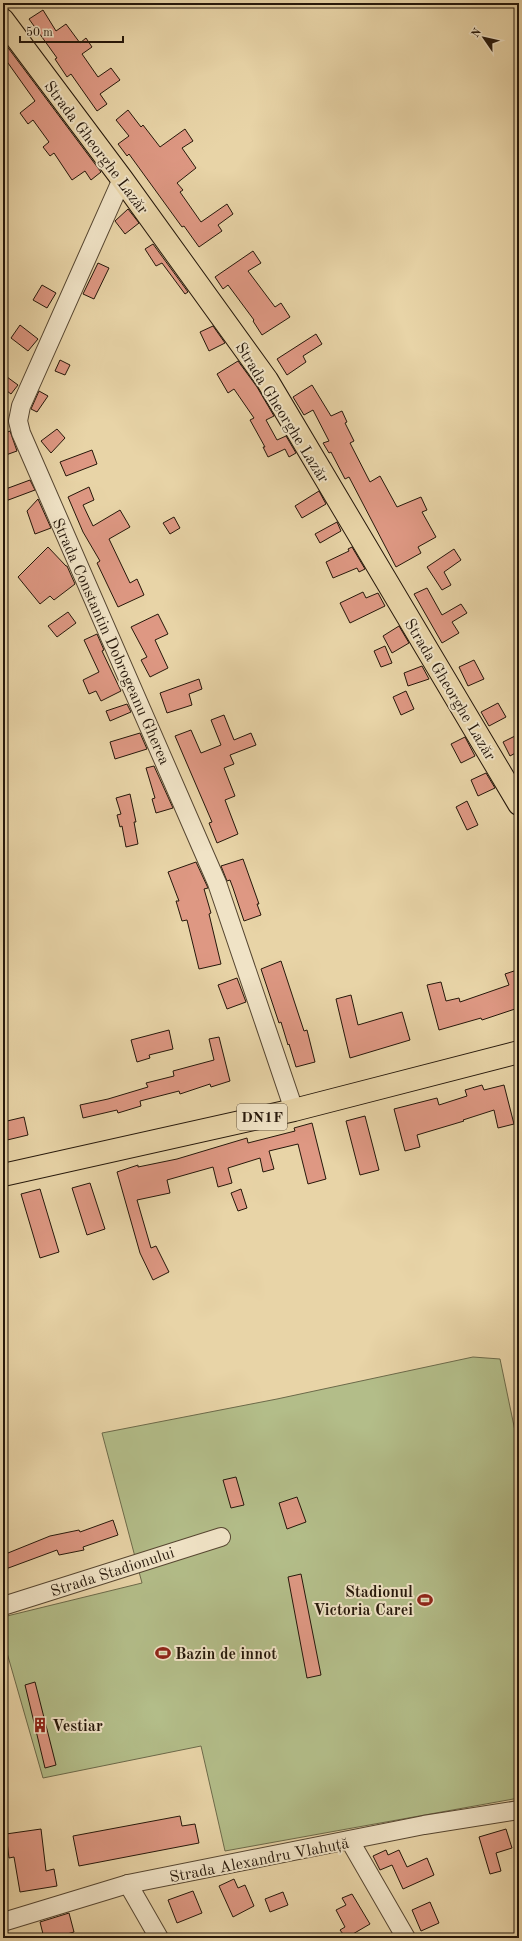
<svg xmlns="http://www.w3.org/2000/svg" width="522" height="1941" font-family="'Old Standard TT',serif">
<style>
.pitch{fill:#b3bd89;stroke:#6c6a4a}
.building{fill:#de9883;stroke:#25170a}
.lines{fill:none;stroke-linecap:round;stroke-linejoin:round}
.minor-casing{stroke:#564631;stroke-width:20}
.major-casing{stroke:#25170a;stroke-width:24}
.minor{stroke:#f0e3c6;stroke-width:18}
.major{stroke:#e8d4a7;stroke-width:22}
.labels{text-anchor:middle;stroke-width:4;stroke-linejoin:round;paint-order:stroke}
.shield{fill:#f0e3c6;stroke:#625442;stroke-width:1}
.shield-label{font-size:15px;font-weight:bold;fill:#25170a}
.street-label{font-size:16px;fill:#25170a;stroke:#f0e3c6}
.poi-label{font-size:16px;font-weight:bold;fill:#25170a;stroke:#f0e3c6;text-anchor:start}
</style>
<rect width="100%" height="100%" fill="#e8d4a7"/>
<filter id="stains"><feTurbulence type="fractalNoise" baseFrequency=".005" numOctaves="4"/><feColorMatrix values="0 0 0 0 .2 0 0 0 0 .09 0 0 0 0 .02 0 0 0 .5 -.17"/></filter>
<radialGradient id="worn" r=".72"><stop offset=".6" stop-color="#630" stop-opacity="0"/><stop offset="1" stop-color="#630" stop-opacity=".3"/></radialGradient>
<polygon class="pitch" points="473,1357 500,1359 519,1450 519,1798 225,1851 201,1746 43,1778 3,1639 3,1617 142,1583 102,1433 277,1399"/>
<g class="building">
<polygon points="43,10 56,31 66,24 80,43 86,38 92,47 82,54 98,77 111,68 120,80 100,94 107,104 97,111 71,74 67,77 55,59 57,58 29,19"/>
<polygon points="3,41 101,172 91,180 85,171 72,180 54,153 50,156 43,147 49,142 33,120 28,124 20,113 35,101 3,56"/>
<polygon points="128,110 141,127 143,125 160,147 185,129 193,141 182,148 196,168 177,183 183,190 180,192 201,222 227,204 233,214 218,225 222,231 199,247 184,226 182,227 129,154 127,156 118,144 129,136 116,120"/>
<polygon points="128,209 139,223 125,234 115,221"/>
<polygon points="153,244 188,292 185,294 162,263 156,266 145,249"/>
<polygon points="253,251 261,263 248,271 275,307 281,303 290,317 262,335 253,321 254,320 228,285 223,289 215,277"/>
<polygon points="98,263 109,268 94,299 83,294"/>
<polygon points="42,285 56,293 47,308 33,300"/>
<polygon points="20,325 38,339 28,351 11,338"/>
<polygon points="213,326 225,343 209,351 200,332"/>
<polygon points="316,334 322,344 303,356 306,362 287,375 277,359"/>
<polygon points="60,360 70,365 65,375 55,371"/>
<polygon points="238,361 257,387 274,416 266,420 277,440 286,436 296,453 289,457 285,449 268,457 263,447 265,447 250,420 254,418 234,389 228,393 217,374"/>
<polygon points="3,374 18,385 11,394 3,388"/>
<polygon points="312,385 331,416 342,411 347,422 345,423 354,441 350,443 370,482 380,476 397,507 421,497 427,510 422,512 436,537 418,547 421,553 396,567 349,477 345,479 331,452 329,453 323,443 329,441 313,410 304,415 293,397"/>
<polygon points="39,391 48,396 37,412 31,409"/>
<polygon points="57,429 65,438 51,453 41,441"/>
<polygon points="10,431 17,451 3,456 3,434"/>
<polygon points="92,450 97,464 66,476 60,462"/>
<polygon points="30,480 35,490 3,502 3,490"/>
<polygon points="89,487 94,500 83,505 93,526 120,510 130,527 109,539 130,583 137,579 144,595 118,607 97,563 100,561 83,532 68,497"/>
<polygon points="319,491 326,504 302,518 295,506"/>
<polygon points="38,499 51,528 35,534 27,511"/>
<polygon points="174,517 180,528 170,534 163,523"/>
<polygon points="337,522 341,531 320,543 315,534"/>
<polygon points="48,547 66,566 67,566 75,584 54,600 50,596 40,604 18,577"/>
<polygon points="352,547 365,569 359,572 357,568 333,578 326,562 349,551 348,549"/>
<polygon points="454,549 461,560 444,572 451,585 442,590 427,567"/>
<polygon points="427,588 442,615 461,604 467,613 452,622 459,633 442,643 414,594"/>
<polygon points="363,592 366,598 378,593 385,606 350,623 340,603"/>
<polygon points="68,612 76,623 57,637 48,626"/>
<polygon points="158,614 168,634 155,640 168,668 150,677 141,660 147,657 131,627"/>
<polygon points="399,626 409,643 392,653 383,636"/>
<polygon points="97,634 104,650 102,651 121,691 101,701 96,691 89,694 83,680 99,672 84,640"/>
<polygon points="385,646 392,663 381,667 374,651"/>
<polygon points="474,660 484,679 468,686 459,667"/>
<polygon points="422,666 429,679 408,686 404,673"/>
<polygon points="199,679 202,689 189,694 192,705 167,713 160,693"/>
<polygon points="406,691 414,709 401,715 393,697"/>
<polygon points="498,703 506,717 489,726 481,712"/>
<polygon points="127,704 131,712 110,721 106,711"/>
<polygon points="224,715 234,740 251,733 256,745 230,755 234,764 224,768 235,796 225,800 238,834 217,843 209,823 212,822 175,736 191,730 201,753 221,745 211,720"/>
<polygon points="140,733 147,749 115,759 110,742"/>
<polygon points="519,734 519,751 510,756 503,742"/>
<polygon points="465,737 475,756 461,763 451,744"/>
<polygon points="154,766 173,808 156,813 152,799 155,798 146,768"/>
<polygon points="486,773 495,788 478,796 471,780"/>
<polygon points="130,794 136,822 134,822 138,844 126,847 122,826 120,827 117,815 121,814 116,798"/>
<polygon points="467,801 478,825 467,830 456,807"/>
<polygon points="243,859 259,904 257,904 261,915 244,921 233,888 230,880 227,881 221,866"/>
<polygon points="196,862 208,888 204,889 211,913 209,914 221,964 199,969 187,920 182,921 176,901 179,901 168,872"/>
<polygon points="281,961 304,1031 307,1030 315,1062 296,1067 289,1044 288,1045 281,1022 279,1023 261,969"/>
<polygon points="517,970 519,977 519,1011 516,1011 515,1009 482,1020 481,1018 439,1030 427,985 441,982 446,1001 459,998 460,1002 509,985 505,974"/>
<polygon points="237,978 246,1002 227,1009 218,985"/>
<polygon points="351,995 358,1025 402,1012 410,1040 350,1058 336,999"/>
<polygon points="169,1030 173,1049 149,1055 150,1058 137,1062 131,1040"/>
<polygon points="219,1037 230,1081 211,1087 210,1084 180,1094 179,1091 140,1101 141,1106 118,1113 117,1110 83,1118 80,1105 108,1099 148,1087 146,1083 174,1076 173,1071 214,1060 209,1039"/>
<polygon points="482,1085 484,1090 504,1085 514,1124 498,1128 494,1110 463,1120 464,1121 417,1135 420,1147 405,1151 394,1109 437,1098 439,1105 467,1096 465,1090"/>
<polygon points="365,1116 379,1170 360,1175 346,1121"/>
<polygon points="24,1117 28,1135 3,1141 3,1122"/>
<polygon points="312,1123 326,1179 308,1184 298,1144 269,1151 274,1169 263,1172 260,1158 228,1168 232,1183 218,1187 213,1167 167,1180 170,1193 137,1200 151,1248 156,1246 169,1272 153,1280 140,1253 117,1172 138,1165 138,1167 177,1159 247,1138 248,1143 295,1131 294,1128"/>
<polygon points="90,1183 105,1229 87,1235 72,1188"/>
<polygon points="40,1189 59,1252 40,1258 21,1194"/>
<polygon points="241,1189 247,1208 238,1211 231,1193"/>
<polygon points="236,1477 244,1505 231,1508 223,1480"/>
<polygon points="297,1497 306,1522 287,1529 279,1503"/>
<polygon points="113,1520 118,1535 83,1547 84,1550 59,1555 57,1550 3,1570 3,1555 50,1536 79,1530 80,1532"/>
<polygon points="301,1574 321,1675 307,1678 288,1577"/>
<polygon points="35,1682 56,1765 45,1768 25,1685"/>
<polygon points="180,1816 182,1826 195,1824 199,1843 79,1866 73,1836"/>
<polygon points="41,1829 46,1871 54,1869 57,1886 20,1892 14,1857 9,1858 6,1834"/>
<polygon points="506,1829 512,1848 496,1853 501,1871 490,1874 479,1837"/>
<polygon points="386,1850 388,1855 399,1850 407,1867 427,1858 434,1875 403,1889 392,1865 380,1870 373,1856"/>
<polygon points="234,1879 238,1888 245,1885 254,1906 233,1917 219,1886"/>
<polygon points="193,1891 202,1913 177,1923 168,1900"/>
<polygon points="283,1892 288,1905 270,1912 265,1899"/>
<polygon points="352,1894 370,1924 346,1938 340,1930 345,1927 336,1910 346,1905 342,1898"/>
<polygon points="430,1902 439,1923 421,1931 412,1910"/>
<polygon points="69,1913 74,1932 60,1936 60,1938 44,1938 40,1922"/>
</g>
<g class="lines">
<defs>
<g id="minor">
<polyline points="122,179 21,406 18,421 21,433 217,883 294,1110"/>
<polyline points="3,1606 221,1537"/>
<polyline points="350,1841 406,1938"/>
<polyline points="128,1884 159,1938"/>
<polyline points="3,1922 128,1884 424,1825 519,1810"/>
</g>
<g id="major">
<polyline points="3,20 122,179 267,380 519,804"/>
<polyline points="3,1175 294,1110 519,1052"/>
</g>
</defs>
<use href="#minor" class="minor-casing"/>
<use href="#major" class="major-casing"/>
<use href="#minor" class="minor"/>
<use href="#major" class="major"/>
</g>
<defs>
<symbol id="stadium-bare" viewBox="-9 -9 18 18"><path d="M0-5a6.5 5 0 1 0 0 10a6.5 5 0 1 0 0-10ZM-3.5-1.8h7v3.6h-7Z" fill="#8f2418" stroke="#f0e3c6" stroke-width="2.5" paint-order="stroke"/></symbol>
<symbol id="building-bare" viewBox="-9 -9 18 18"><path d="M-4-6H4V6H1V3H-1V6H-4ZM-2.5-4.3h1.7v1.8h-1.7ZM.8-4.3h1.7v1.8H.8ZM-2.5-1h1.7V.8h-1.7ZM.8-1h1.7V.8H.8Z" fill="#8f2418" stroke="#f0e3c6" stroke-width="2.5" paint-order="stroke"/></symbol>
</defs>
<g fill-rule="evenodd">
<use href="#stadium-bare" x="414" y="1589" width="22" height="22"/>
<use href="#stadium-bare" x="152" y="1642" width="22" height="22"/>
<use href="#building-bare" x="29" y="1714" width="22" height="22"/>
</g>
<g class="labels">
<rect class="shield" x="237" y="1104" width="50" height="26" rx="3"/>
<g class="shield-label">
<text x="262" y="1122">DN1F</text>
</g>
<g class="street-label">
<text transform="translate(97 147) rotate(53)" y="6">Strada Gheorghe Lazăr</text>
<text transform="translate(283 412) rotate(58)" y="6">Strada Gheorghe Lazăr</text>
<text transform="translate(112 641) rotate(66)" y="6">Strada Constantin Dobrogeanu Gherea</text>
<text transform="translate(451 689) rotate(59)" y="6">Strada Gheorghe Lazăr</text>
<text transform="translate(112 1571) rotate(-18)" y="6">Strada Stadionului</text>
<text transform="translate(259 1859) rotate(-11)" y="6">Strada Alexandru Vlahuță</text>
</g>
<g class="poi-label">
<text x="413" y="1597" text-anchor="end">Stadionul<tspan x="413" dy="18">Victoria Carei</tspan></text>
<text x="175" y="1659">Bazin de innot</text>
<text x="52" y="1731">Vestiar</text>
</g>
</g>
<rect width="522" height="1941" fill="none" stroke="#e8d4a7" stroke-width="16"/>
<rect x="4" y="4" width="514" height="1933" fill="none" stroke="#25170a" stroke-width="2"/>
<rect x="8" y="8" width="506" height="1925" fill="none" stroke="#25170a"/>
<g transform="translate(484 38) rotate(304)" stroke="#f0e3c6" stroke-width="3" paint-order="stroke">
<path d="M0-3L7 15L0 10L-7 15Z" fill="#25170a"/>
<text y="-6" font-size="11" font-weight="bold" text-anchor="middle" fill="#25170a">N</text>
</g>
<path d="M20 36v6h103v-6" fill="none" stroke="#25170a" stroke-width="2"/>
<text x="26" y="36" font-size="12" fill="#25170a" stroke="#f0e3c6" stroke-width="3" paint-order="stroke">50 m</text>
<rect width="100%" height="100%" filter="url(#stains)"/>
<rect width="100%" height="100%" fill="url(#worn)"/>
</svg>
